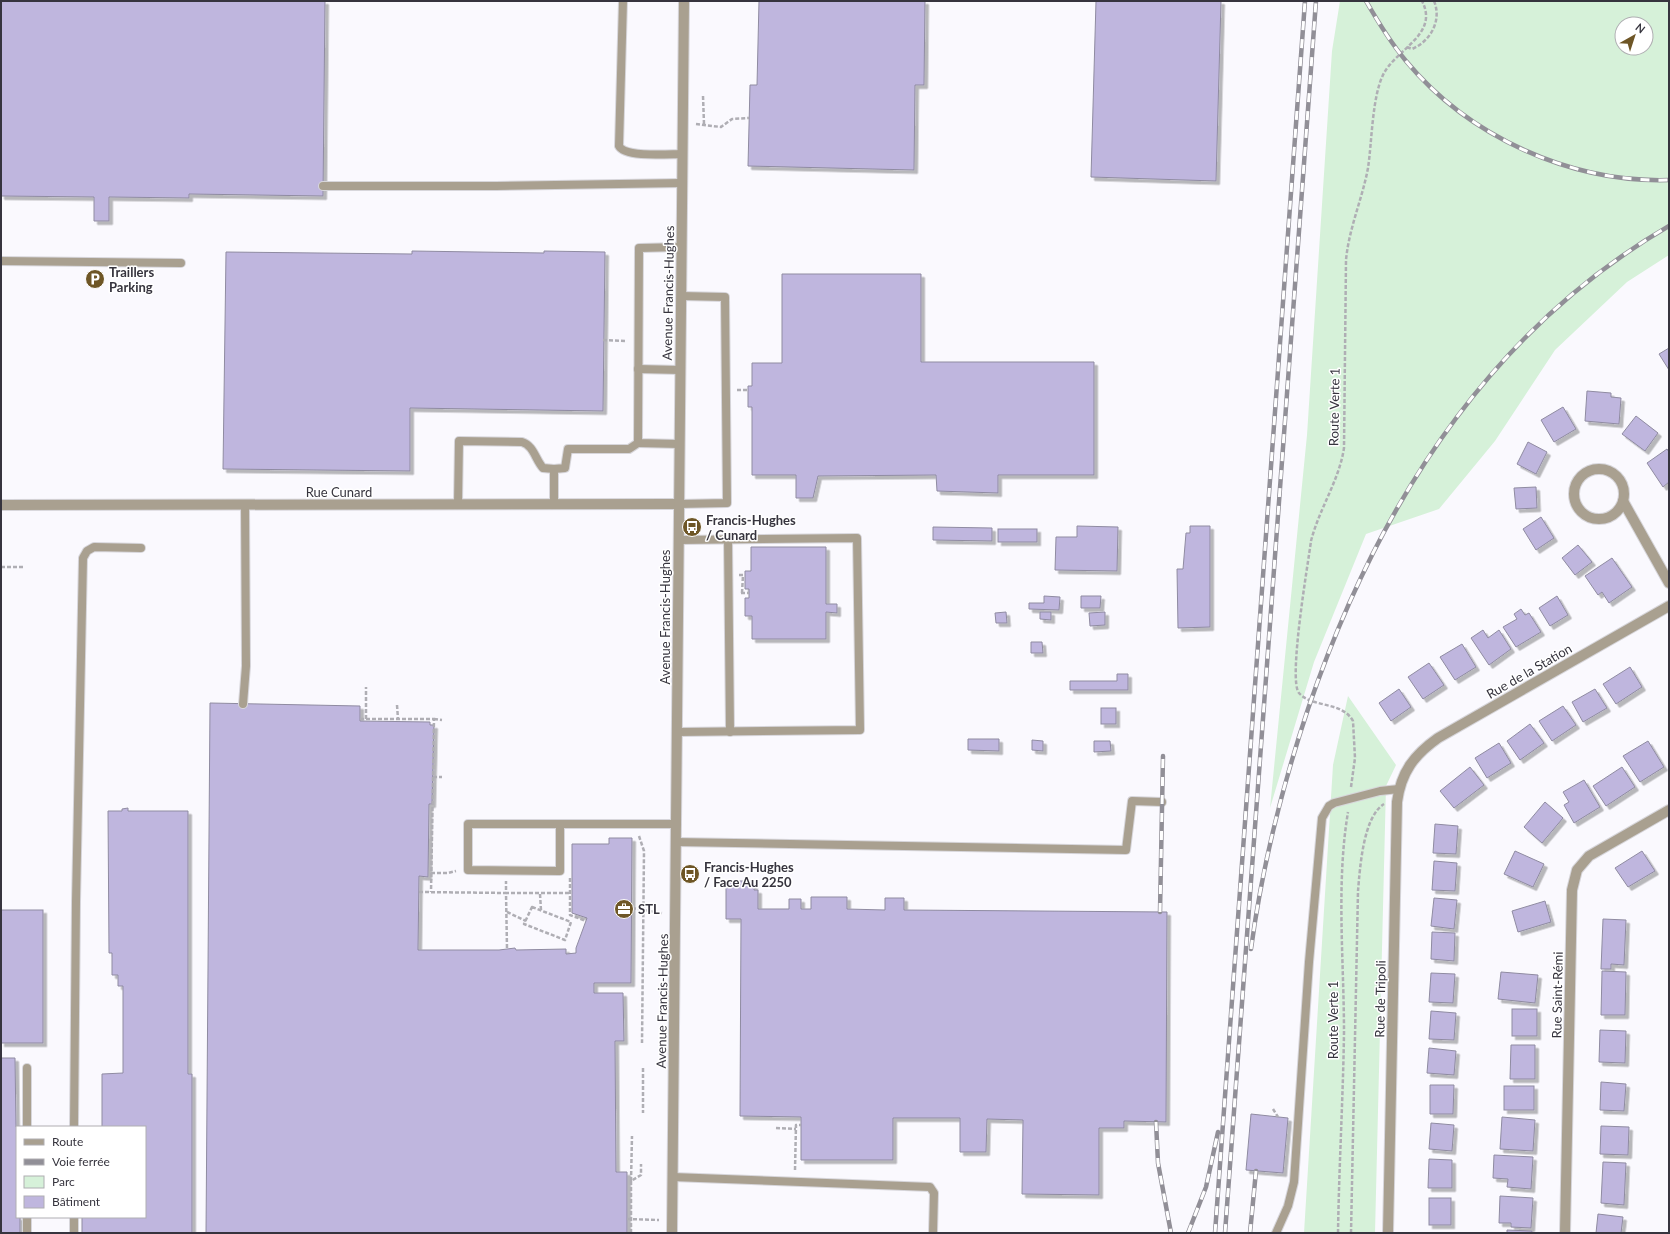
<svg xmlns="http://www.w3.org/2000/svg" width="1670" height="1234" font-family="Lato,sans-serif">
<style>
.green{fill:#d6f1d9;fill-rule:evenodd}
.building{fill:#bfb6de;stroke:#8f8ba1;filter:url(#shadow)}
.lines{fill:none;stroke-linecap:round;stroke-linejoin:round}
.lane-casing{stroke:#d7d6db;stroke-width:10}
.street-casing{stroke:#d7d6db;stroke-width:12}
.path{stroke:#afaeb4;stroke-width:2.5;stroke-dasharray:4 2;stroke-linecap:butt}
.lane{stroke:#a9a090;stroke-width:8}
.street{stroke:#a9a090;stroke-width:10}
.rail-casing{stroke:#918f97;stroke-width:4.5}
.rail{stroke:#fff;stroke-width:3;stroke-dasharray:9;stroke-linecap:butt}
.labels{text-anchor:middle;stroke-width:3;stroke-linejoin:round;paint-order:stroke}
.poi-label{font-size:13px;font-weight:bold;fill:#36343e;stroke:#fff;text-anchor:start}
.street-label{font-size:13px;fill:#36343e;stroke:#fff}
</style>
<defs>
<filter id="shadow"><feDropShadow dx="3.5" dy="3.5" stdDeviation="0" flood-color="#0004"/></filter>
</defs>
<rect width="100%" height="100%" fill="#faf9fe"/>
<g class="green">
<path d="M1340,1H1669V255L1627,282L1555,350L1495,441L1439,509L1366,534L1314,662L1270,808L1307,435L1332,51ZM1622,24H1646V48H1622Z"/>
<polygon points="1348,696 1396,765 1386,786 1375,1233 1304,1233 1333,765"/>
</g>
<g class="building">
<polygon points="1,1 325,1 323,196 189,194 189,198 109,197 109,221 94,221 94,197 1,196"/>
<polygon points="759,1 925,1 924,85 915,85 914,170 748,166 750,85 757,85"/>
<polygon points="1096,1 1221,1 1216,181 1091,177"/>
<polygon points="412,251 544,253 544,251 605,252 603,411 410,408 410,471 223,469 226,252 412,254"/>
<polygon points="782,274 921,274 921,362 1094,362 1094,475 998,475 998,493 937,491 936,475 818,476 813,498 796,498 796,475 752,475 752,407 748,407 748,386 752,386 752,363 782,363"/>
<polygon points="1669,348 1669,370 1659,354"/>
<polygon points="1587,391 1611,393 1611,397 1621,398 1619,424 1585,421"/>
<polygon points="1563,407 1576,429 1554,442 1541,420"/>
<polygon points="1636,416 1658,433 1645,451 1622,434"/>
<polygon points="1528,442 1547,452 1536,474 1517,464"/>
<polygon points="1667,449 1669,452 1669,482 1663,487 1647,463"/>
<polygon points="1536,487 1537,508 1516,509 1514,488"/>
<polygon points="1541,517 1554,538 1536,550 1523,529"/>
<polygon points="1077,526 1118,527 1117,571 1055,570 1056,537 1077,537"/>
<polygon points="1190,526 1210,526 1210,627 1178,628 1177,569 1183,569 1186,533 1190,533"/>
<polygon points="933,527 992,528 992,541 933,540"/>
<rect x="998" y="529" width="39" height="13"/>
<polygon points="1578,545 1592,562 1575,575 1562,558"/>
<polygon points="751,547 826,547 826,604 837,604 837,613 826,612 826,639 752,639 752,616 745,616 745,598 749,598 749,589 745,589 745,571 751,571"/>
<polygon points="1612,558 1632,587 1609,603 1602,592 1598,595 1585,576"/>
<polygon points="1044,596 1060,597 1059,610 1029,609 1029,603 1044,603"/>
<polygon points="1081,596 1101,596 1100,608 1081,608"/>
<polygon points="1557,596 1568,615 1550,626 1539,608"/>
<polygon points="1521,609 1525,615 1529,613 1541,632 1516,647 1503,627 1517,619 1514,614"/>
<polygon points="1006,612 1007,623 996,623 995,613"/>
<polygon points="1040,612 1051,612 1051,620 1040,619"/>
<polygon points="1105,612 1105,625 1090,626 1089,613"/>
<polygon points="1483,630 1488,638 1499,630 1511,649 1489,665 1471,638"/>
<polygon points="1031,642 1042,642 1043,653 1031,653"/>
<polygon points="1462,644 1476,667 1455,680 1440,657"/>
<polygon points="1429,663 1444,685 1423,699 1408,677"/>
<polygon points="1630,667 1642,687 1616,704 1603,684"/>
<polygon points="1117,674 1128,674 1128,690 1070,690 1070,681 1117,681"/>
<polygon points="1399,689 1411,707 1391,721 1379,703"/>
<polygon points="1595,689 1607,708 1583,722 1572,702"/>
<polygon points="210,703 360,706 360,721 430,722 430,725 434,725 432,804 429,804 428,877 419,876 418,950 499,950 515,948 516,950 566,949 566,954 576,953 576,948 587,918 572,913 572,844 609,844 609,838 632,838 631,983 594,983 594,993 623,993 624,1041 615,1041 616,1172 627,1172 627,1233 206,1233"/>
<polygon points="1563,706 1576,725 1552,741 1539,721"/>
<rect x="1101" y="708" width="15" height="16"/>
<polygon points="1530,724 1544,743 1520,760 1507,741"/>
<polygon points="968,739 999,739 999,751 968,750"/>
<polygon points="1032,740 1043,741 1043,751 1032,750"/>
<polygon points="1094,741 1110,741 1111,751 1094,752"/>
<polygon points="1648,741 1664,767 1640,782 1623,756"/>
<polygon points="1499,743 1511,763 1487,778 1475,758"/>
<polygon points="1470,767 1484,785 1454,808 1440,791"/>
<polygon points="1622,767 1635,787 1606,806 1593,786"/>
<polygon points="1584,780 1600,807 1574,823 1564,805 1569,802 1563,792"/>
<polygon points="1545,802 1563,818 1542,843 1524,827"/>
<polygon points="128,808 128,811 188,811 188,1074 192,1074 192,1233 82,1233 82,1217 145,1217 145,1127 102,1127 102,1074 123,1073 123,986 118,986 118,975 112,975 112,953 109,953 108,811 122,811 122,809"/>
<polygon points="1435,824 1458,826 1456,854 1433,853"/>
<polygon points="1515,851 1544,864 1533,887 1504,874"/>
<polygon points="1642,851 1655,871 1628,887 1615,868"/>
<polygon points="1434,861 1457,863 1455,891 1432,890"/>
<polygon points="726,881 754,881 754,890 758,890 758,909 789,909 789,899 801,899 801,909 811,909 811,897 847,897 847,909 885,910 885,898 904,898 904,910 1167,912 1166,1122 1124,1121 1124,1128 1099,1128 1099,1195 1022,1194 1023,1120 987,1119 986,1152 960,1152 960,1118 893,1118 893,1160 801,1160 801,1117 740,1116 741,919 726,919"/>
<polygon points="1434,898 1457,900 1454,929 1431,926"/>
<polygon points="1545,901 1551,922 1518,932 1512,911"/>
<rect x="1" y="910" width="42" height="133"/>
<polygon points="1603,919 1626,920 1624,965 1611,964 1611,969 1601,969"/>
<polygon points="1432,932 1455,933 1454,961 1431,959"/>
<polygon points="1602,971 1626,972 1625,1015 1601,1015"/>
<polygon points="1501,972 1538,975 1535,1003 1498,999"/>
<polygon points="1431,973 1455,974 1453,1003 1429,1002"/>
<rect x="1512" y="1009" width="25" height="27"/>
<polygon points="1431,1011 1456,1013 1454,1040 1429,1039"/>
<polygon points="1600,1030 1626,1031 1625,1063 1599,1062"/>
<polygon points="1511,1045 1535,1045 1535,1079 1510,1079"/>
<polygon points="1429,1048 1456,1051 1454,1075 1427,1073"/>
<polygon points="1,1058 15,1058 16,1127 19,1127 17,1127 17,1217 20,1217 20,1233 1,1233"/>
<polygon points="1601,1082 1626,1084 1624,1111 1600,1110"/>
<polygon points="1430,1085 1454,1085 1453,1114 1430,1114"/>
<rect x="1504" y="1086" width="30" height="24"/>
<polygon points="1251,1114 1288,1118 1283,1173 1246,1170"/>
<polygon points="1502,1117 1535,1120 1533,1151 1500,1149"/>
<polygon points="1431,1123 1454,1125 1452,1151 1429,1149"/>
<polygon points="1601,1126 1629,1127 1628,1155 1600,1154"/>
<polygon points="1494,1155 1533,1157 1531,1189 1507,1187 1508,1179 1493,1178"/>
<polygon points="1429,1159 1452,1160 1452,1188 1428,1188"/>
<polygon points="1603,1162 1626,1163 1624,1205 1601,1203"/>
<polygon points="1500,1196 1533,1198 1531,1228 1511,1227 1511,1223 1499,1223"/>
<rect x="1429" y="1198" width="22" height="27"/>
<polygon points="1598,1214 1623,1217 1621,1233 1596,1233"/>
<polygon points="1507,1230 1532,1231 1532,1233 1507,1233"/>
</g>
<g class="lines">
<defs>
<g id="lane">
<path d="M623,1L619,146C625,158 669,154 682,154"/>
<polyline points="323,186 496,186 682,183"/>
<polyline points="1,261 181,263"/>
<polyline points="638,369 680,370"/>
<polyline points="679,444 638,443 639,248 681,247"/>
<path d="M458,504L459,441L522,442C534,446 535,459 543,468L554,469"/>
<polyline points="554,504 554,469 565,468 568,449 629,449 638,443"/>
<polyline points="678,504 727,503 725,297 681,296"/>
<polyline points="728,539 730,732"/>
<polyline points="243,704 246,666 245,504"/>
<polyline points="677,732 860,730 857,538 679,540"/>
<polyline points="560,824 560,871 468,870 468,824 677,824"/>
<polyline points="676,842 1126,850 1132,801 1162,802"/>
<polyline points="27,1068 27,1127"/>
<polyline points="74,1127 76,902 83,558 87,551 94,547 141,548"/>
<polyline points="673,1177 930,1187 934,1193 933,1233"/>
<polyline points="27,1217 27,1233"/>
<polyline points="74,1233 74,1217"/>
<polyline points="1276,1233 1288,1206 1294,1182 1309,962 1322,818 1329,806 1334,803 1380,791 1399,789"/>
</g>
<g id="street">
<circle cx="1599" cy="494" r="25"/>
<polyline points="1623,501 1669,583"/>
<polyline points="1,505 678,504"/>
<polyline points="672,1233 684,1"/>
<path d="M1388,1233L1397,802C1401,772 1414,755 1438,738L1669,606"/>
<polyline points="1565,1233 1572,890 1577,870 1589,856 1669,810"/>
</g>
</defs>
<use href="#lane" class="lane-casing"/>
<use href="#street" class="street-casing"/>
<g class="path">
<path d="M1407,47L1412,49C1431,41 1442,20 1434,1"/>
<polyline points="703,96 704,124"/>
<polyline points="696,124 721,127 732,119 749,118"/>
<polyline points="603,340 627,341"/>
<polyline points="737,390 748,390"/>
<polyline points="1,567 24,567"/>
<polyline points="739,575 743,575 742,593"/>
<polyline points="741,593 749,593"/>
<polyline points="397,705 398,719"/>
<polyline points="360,719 434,719 431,892"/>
<polyline points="366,719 366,687"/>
<polyline points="434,719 442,720"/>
<polyline points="433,777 442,777"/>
<path d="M1351,787L1355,758L1353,721C1342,701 1312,708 1299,693C1288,680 1308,564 1311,541C1319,509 1339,481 1344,448L1346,260C1349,228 1362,200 1368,168C1372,142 1372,95 1384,73C1398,48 1439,34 1422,1"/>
<polyline points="639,836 644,851 642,1043"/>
<polyline points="431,873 448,873 456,871"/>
<polyline points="570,878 570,915 586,921"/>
<polyline points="419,892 506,893 506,881"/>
<polyline points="540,894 541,910"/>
<polygon points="532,907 571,922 565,940 524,924"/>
<polyline points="632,908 662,913"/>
<polyline points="507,912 526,921"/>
<polyline points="507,948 506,893 570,893"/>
<polyline points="643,1068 643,1113"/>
<polyline points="1273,1109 1278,1117"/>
<polyline points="776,1128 796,1129"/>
<polyline points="795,1170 796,1125 801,1125"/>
<polyline points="631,1181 632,1136"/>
<polyline points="627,1219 659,1220"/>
<polyline points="631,1233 631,1181 641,1175 641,1164"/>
<path d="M1338,1233C1339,1166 1343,1100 1344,1033C1344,960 1336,884 1348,812"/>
<path d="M1351,1233L1358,891C1360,868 1363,817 1384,804"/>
</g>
<use href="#lane" class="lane"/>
<use href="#street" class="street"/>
<defs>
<g id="rail">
<path d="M1366,1C1378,22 1391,43 1406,61C1469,137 1571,183 1669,180"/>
<polyline points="1160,912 1163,756"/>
<path d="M1251,949C1262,867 1282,787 1308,709C1375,512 1485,333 1669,226"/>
<polyline points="1156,1122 1158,1163 1171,1233"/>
<polyline points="1188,1233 1206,1187 1218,1132"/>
<polyline points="1215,1233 1305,1"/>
<polyline points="1225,1233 1316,1"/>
<polyline points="1250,1233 1256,1171"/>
</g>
</defs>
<use href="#rail" class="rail-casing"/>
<use href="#rail" class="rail"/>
</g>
<defs>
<symbol id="parking-disc" viewBox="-11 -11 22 22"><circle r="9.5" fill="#6e5626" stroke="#fff"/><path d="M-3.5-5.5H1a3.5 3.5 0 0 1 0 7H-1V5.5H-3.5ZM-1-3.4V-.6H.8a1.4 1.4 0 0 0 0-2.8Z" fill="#fff"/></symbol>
<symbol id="bus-disc" viewBox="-11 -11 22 22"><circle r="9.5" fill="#6e5626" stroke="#fff"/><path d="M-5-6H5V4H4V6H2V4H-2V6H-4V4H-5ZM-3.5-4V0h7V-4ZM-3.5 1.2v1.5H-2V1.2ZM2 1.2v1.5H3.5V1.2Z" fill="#fff"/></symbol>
<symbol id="office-disc" viewBox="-11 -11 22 22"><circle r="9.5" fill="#6e5626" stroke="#fff"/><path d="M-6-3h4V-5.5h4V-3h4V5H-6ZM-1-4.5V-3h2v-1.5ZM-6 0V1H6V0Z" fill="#fff"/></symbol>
</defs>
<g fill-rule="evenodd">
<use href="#parking-disc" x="84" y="268" width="22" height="22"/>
<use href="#bus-disc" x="681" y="516" width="22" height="22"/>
<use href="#bus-disc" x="679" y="863" width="22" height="22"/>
<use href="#office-disc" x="613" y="898" width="22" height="22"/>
</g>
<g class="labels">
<g class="poi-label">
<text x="109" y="277">Traillers<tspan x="109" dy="15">Parking</tspan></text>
<text x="706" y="525">Francis-Hughes<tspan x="706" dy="15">/ Cunard</tspan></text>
<text x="704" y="872">Francis-Hughes<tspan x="704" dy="15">/ Face Au 2250</tspan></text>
<text x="638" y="914">STL</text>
</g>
<g class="street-label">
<text transform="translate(668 293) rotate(-89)" y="5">Avenue Francis-Hughes</text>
<text transform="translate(1334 407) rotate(-89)" y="5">Route Verte 1</text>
<text x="339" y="497">Rue Cunard</text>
<text transform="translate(665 617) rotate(-90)" y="5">Avenue Francis-Hughes</text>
<text transform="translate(1529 671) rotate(-30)" y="5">Rue de la Station</text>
<text transform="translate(1557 995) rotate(-89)" y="5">Rue Saint-Rémi</text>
<text transform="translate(1380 999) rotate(-89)" y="5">Rue de Tripoli</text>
<text transform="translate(662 1001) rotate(-89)" y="5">Avenue Francis-Hughes</text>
<text transform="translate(1333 1020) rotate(-90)" y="5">Route Verte 1</text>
</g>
</g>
<rect width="1670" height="1234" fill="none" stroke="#36343e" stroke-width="4"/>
<rect x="16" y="1126" width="130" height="92" fill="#ffffff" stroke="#afaeb2"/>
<rect x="24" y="1139" width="20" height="6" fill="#a9a090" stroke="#afaeb2"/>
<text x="52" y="1146" font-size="12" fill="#36343e">Route</text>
<rect x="24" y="1159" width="20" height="6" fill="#918f97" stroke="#afaeb2"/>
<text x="52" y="1166" font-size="12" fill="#36343e">Voie ferrée</text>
<rect x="24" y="1176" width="20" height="12" fill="#d6f1d9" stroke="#afaeb2"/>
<text x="52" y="1186" font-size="12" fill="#36343e">Parc</text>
<rect x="24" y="1196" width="20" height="12" fill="#bfb6de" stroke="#afaeb2"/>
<text x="52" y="1206" font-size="12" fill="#36343e">Bâtiment</text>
<g transform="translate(1634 36) rotate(39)"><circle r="19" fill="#ffffff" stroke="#afaeb2"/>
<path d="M0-3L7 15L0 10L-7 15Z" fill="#6e5626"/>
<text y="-6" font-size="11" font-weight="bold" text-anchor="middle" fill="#36343e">N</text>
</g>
</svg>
